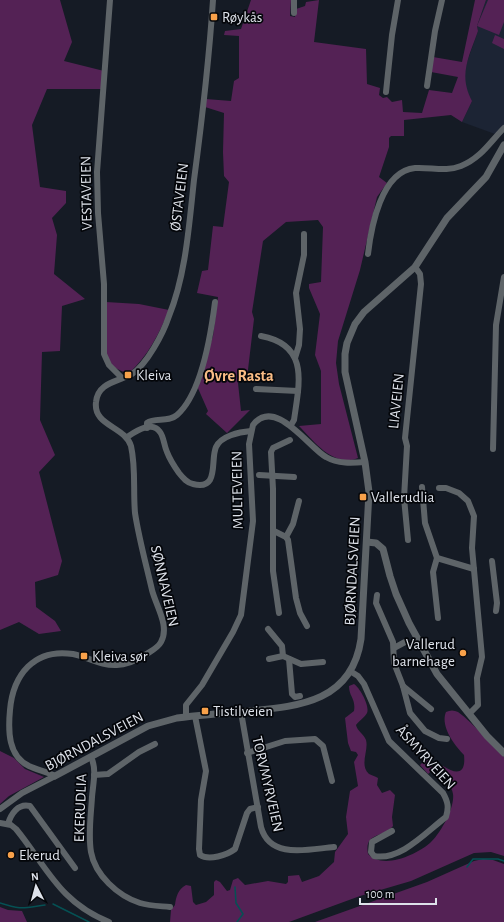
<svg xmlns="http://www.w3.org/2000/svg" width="504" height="922" font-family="'Alegreya Sans',sans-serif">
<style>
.built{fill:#1c2434}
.green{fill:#542255}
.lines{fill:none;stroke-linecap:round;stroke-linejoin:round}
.stream{stroke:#055154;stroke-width:1.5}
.minor{stroke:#5e6468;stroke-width:6}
.tertiary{stroke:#5e6468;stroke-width:7}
.poi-dot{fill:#f8a14a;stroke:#04060a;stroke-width:1.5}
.labels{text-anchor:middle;stroke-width:3.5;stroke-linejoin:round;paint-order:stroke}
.poi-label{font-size:15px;fill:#dee2ea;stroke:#04060a;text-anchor:start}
.street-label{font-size:15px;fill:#dee2ea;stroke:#04060a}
.neighbourhood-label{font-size:16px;font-weight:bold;fill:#fabd86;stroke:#04060a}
</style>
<rect width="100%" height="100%" fill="#151b25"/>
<polygon class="built" points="486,0 504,0 504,128 495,134 462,122 472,101 465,88 465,68 478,31 477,26"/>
<g class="green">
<polygon points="0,0 60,0 72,42 64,61 104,71 101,89 47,89 32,125 40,187 66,191 66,203 52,218 57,235 54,274 85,299 62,306 60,351 42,352 40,420 55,455 39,472 62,561 58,575 35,582 36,607 55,621 61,631 39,634 19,622 0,630"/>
<path d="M251,0H291L290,16L295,17L296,9L305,6L306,2L319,0L314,42L366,49L367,84L380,88L379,95L383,98L387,97L392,102L402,100L403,112L422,113L429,90L452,93L458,77L431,72L433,57L462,62L475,0H486L477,26L478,31C469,57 458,75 472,101L462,122L451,115L404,120V136H391L389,138V147L379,177L387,183L377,197L360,270L338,341L336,363L339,384L358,458C333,468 314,441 299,426L321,424V371L315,355L320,314L309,288V284L321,282L323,227L318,220L286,222L263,241L252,312L254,319L247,378L238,383L241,411L250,410L227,433L206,414L208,411L197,386L213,336L218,297L197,293L202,271L208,270L213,226L223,227L229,182L224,176L223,152L224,113L205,107L206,99L231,101L234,81L239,78V36L224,35L225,31L241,29Z"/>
<polygon points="488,0 504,0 504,22 499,35 477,26"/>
<polygon points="495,35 504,39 504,49 492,43"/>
<path d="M106,302L139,304L169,310C159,334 148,356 128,374L113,367L107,357Z"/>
<path d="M354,684C360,688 370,706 367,713C365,717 359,721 356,725C357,731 364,734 366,740C369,750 359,765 369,774C371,775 375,776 378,778L377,785L382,793L390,790L395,795L392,817L393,826C383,838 364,832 368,854C383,870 416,855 430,843C440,834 455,808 453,794C452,785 443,779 438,772L439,767L443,766C457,775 466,774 464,755C454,745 440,726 446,712C450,710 454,710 458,712C475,724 488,743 504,757V856L491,852L474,853L411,881L360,896L289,922H170L171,910L175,905C176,897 178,889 186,885L191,886L193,902L196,905L206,902L214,895V882L216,880L220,882L227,891L230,890L233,880L238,878L245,885L268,881L286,884L288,882V876L299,875L302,882L319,876L334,862L335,852L348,834L346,817L350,791L358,786L354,762L358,755L356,752L351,751L348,743L345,718L354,711C356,698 349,697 349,686Z"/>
<polygon points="0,751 14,758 25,769 44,777 9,796 0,804"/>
<polygon points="427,758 436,767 428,774 420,765"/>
<polygon points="483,859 493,860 504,864 504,922 315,922 427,882 474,861"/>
<polygon points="0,907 8,910 22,911 27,922 0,922"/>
</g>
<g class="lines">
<g class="stream">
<polyline points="467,867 473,859 498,859 504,861"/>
<polyline points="235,887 236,903 243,914 237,922"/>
<path d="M0,903C21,910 23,908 45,905"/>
<polyline points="53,904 89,922"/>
</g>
<g class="minor">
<polyline points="110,0 97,172 98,213 104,284 104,354 109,365 122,378"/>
<polyline points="294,13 294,0"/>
<polyline points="427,86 435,31 442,0"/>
<polyline points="386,92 392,35 398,0"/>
<path d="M368,254C371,228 381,171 415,168C431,167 446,172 461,166C481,158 490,142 504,128"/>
<path d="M261,336C310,345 299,384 294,420L291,425"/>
<polyline points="295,358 299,345 300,329 296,293 304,255 304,234"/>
<polyline points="256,389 298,391"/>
<path d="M147,428V423C155,417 168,423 177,415C202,393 211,334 215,302"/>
<path d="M127,437C135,432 152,420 160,432C164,437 164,446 167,452C170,460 174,466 179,473C183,478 187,483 193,484C220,491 210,460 216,447C221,436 239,432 251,431"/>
<polyline points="493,449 496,325 504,277"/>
<polyline points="259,475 294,477"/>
<polyline points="422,487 425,523 437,558 474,569"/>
<polyline points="439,488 446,488 459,493 468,501 474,516 472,548 482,657 477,678 478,705 469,714"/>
<polyline points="274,531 286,537 288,540 296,598 300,613 307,626"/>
<polyline points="286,537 293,524 299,501"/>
<polyline points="408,540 404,498 407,446 405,438 421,284 420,274 415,267"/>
<polyline points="437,558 433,572 438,618"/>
<polyline points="492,561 497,603 496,611"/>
<polyline points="377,595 376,603 393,642 394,663 403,686 410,713 425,731 439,738 447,739"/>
<polyline points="279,613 273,571 273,489 271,452 273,448 290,440"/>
<polyline points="268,629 282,646 283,656"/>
<polyline points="394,648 405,642"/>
<polyline points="269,659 283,656 301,664 323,662"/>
<polyline points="289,659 292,694 295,697 300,696"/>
<path d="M350,671L358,676L364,684L389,741L443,793C448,802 449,807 446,817C426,832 401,861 374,856L371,852L372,842L392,831"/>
<polyline points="403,686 431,709"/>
<path d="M241,712L261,827C270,860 309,849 334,847"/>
<path d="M195,716L206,771L201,800L199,849L200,855C209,861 227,855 235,849L247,813L250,809L258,807"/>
<path d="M186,717V705L202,685L233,632L241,615L253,521L249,444L253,425C275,396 309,448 326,457C338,464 352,463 365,462"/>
<polyline points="247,753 285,741 315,739 323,746 332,781"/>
<path d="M91,757C97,769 93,784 92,797C91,815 88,834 91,852C95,875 118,896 140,903C150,906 160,906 170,907"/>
<polyline points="94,775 108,774 139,752 155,744"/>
<path d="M55,776C47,772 38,770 29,766C8,756 8,731 10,710C13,675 34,648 73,654C88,657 101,666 117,665C127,665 137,660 145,655C151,651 158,648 161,642C170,626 156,606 152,590C146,564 139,539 135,513C133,491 136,468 131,446C125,426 93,426 96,402C98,382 118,382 132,374C147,364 163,334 169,316C186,274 189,225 194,180C202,120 209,60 213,0"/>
<polyline points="0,809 22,793 55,776"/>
<path d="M0,823L11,825L16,829C47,867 59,902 109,922"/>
<path d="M8,824C11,814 18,803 30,806L75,868"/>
</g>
<g class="tertiary">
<polyline points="367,542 376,543 383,549 390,576 396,594 409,623 437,674 487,736 504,753"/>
<path d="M55,776L148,726L177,718C201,715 225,713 250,711C301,706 352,701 361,639L369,492L365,462L345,372V354L347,343L355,324L364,312L415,267L447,218L486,177L504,145"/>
</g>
</g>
<g class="poi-dot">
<rect x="210" y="13" width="8" height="8" rx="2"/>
<rect x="124" y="371" width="8" height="8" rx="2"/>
<rect x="359" y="493" width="8" height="8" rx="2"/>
<circle cx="463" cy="653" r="4"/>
<rect x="80" y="652" width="8" height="8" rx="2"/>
<rect x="201" y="707" width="8" height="8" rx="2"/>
<circle cx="11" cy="855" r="4"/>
</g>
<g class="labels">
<g class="poi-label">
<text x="222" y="22">Røykås</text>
<text x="136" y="380">Kleiva</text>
<text x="371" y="502">Vallerudlia</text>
<text x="455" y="649" text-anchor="end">Vallerud<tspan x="455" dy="17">barnehage</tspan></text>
<text x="92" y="661">Kleiva sør</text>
<text x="213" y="716">Tistilveien</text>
<text x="19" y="860">Ekerud</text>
</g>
<g class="street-label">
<text transform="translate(86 193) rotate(-91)" y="5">VESTAVEIEN</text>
<text transform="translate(179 197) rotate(-83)" y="5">ØSTAVEIEN</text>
<text transform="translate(396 401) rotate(-84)" y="5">LIAVEIEN</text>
<text transform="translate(237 490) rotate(-91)" y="5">MULTEVEIEN</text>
<text transform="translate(352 571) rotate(-87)" y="5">BJØRNDALSVEIEN</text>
<text transform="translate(165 586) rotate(77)" y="5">SØNNAVEIEN</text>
<text transform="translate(94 741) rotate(-28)" y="5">BJØRNDALSVEIEN</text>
<text transform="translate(426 757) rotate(48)" y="5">ÅSMYRVEIEN</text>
<text transform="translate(268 784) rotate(77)" y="5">TORVMYRVEIEN</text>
<text transform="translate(80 808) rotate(-88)" y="5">EKERUDLIA</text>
</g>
<g class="neighbourhood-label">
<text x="239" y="381">Øvre Rasta</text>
</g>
</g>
<g transform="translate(36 886) rotate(354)" stroke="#04060a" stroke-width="3" paint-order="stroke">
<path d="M0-3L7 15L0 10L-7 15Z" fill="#dee2ea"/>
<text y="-6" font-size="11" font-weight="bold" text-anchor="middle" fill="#dee2ea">N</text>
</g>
<path d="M360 898v6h76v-6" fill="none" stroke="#dee2ea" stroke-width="2"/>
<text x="366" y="898" font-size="12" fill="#dee2ea" stroke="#04060a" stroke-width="3" paint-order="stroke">100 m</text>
</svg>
